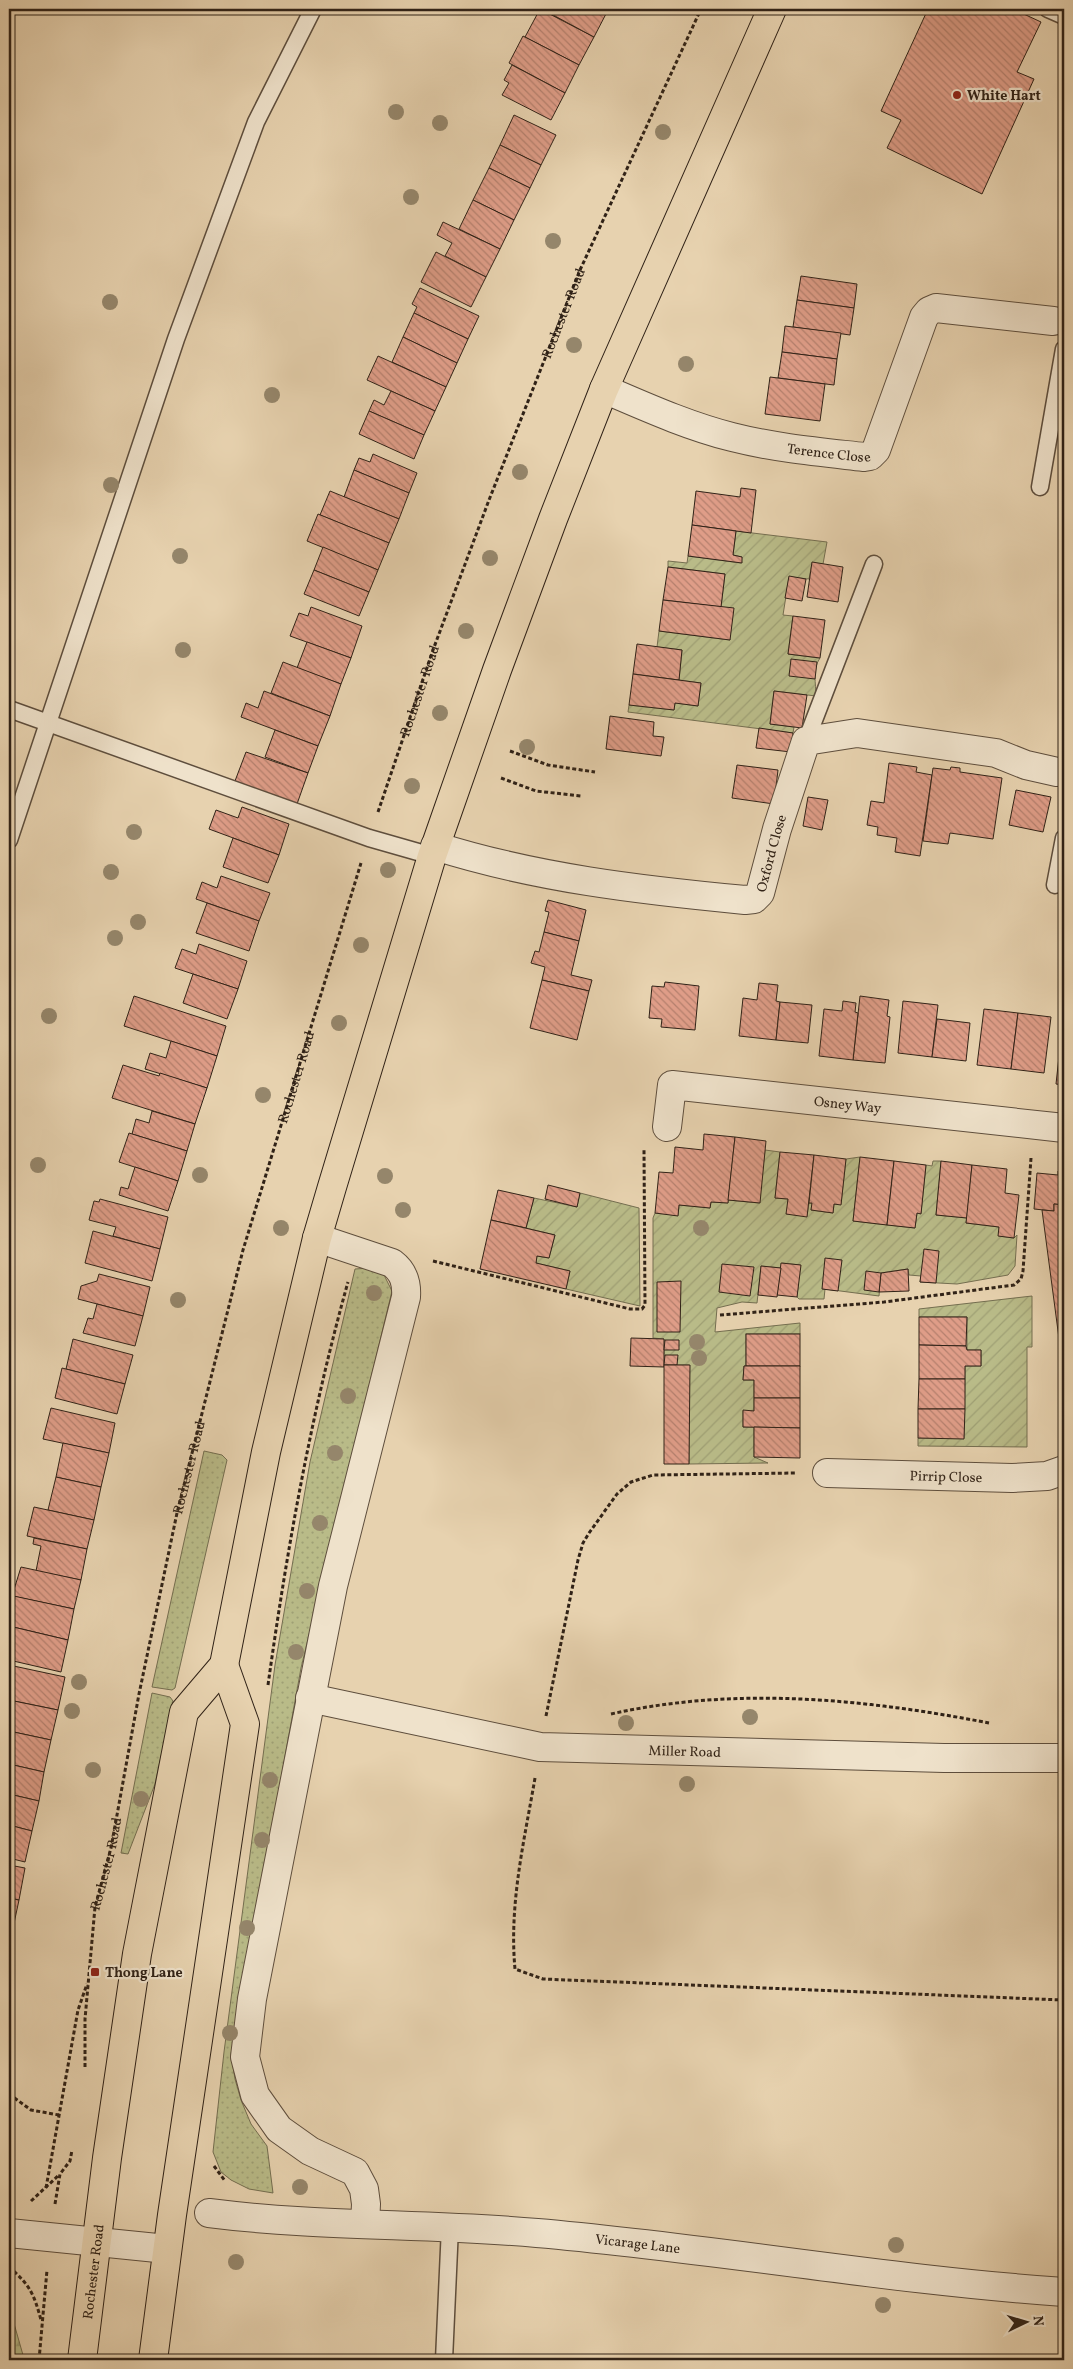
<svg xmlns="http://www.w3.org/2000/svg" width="1073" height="2369" font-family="Vollkorn,serif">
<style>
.grass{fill:url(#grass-dots);stroke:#746e50}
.forest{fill:url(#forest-firs);stroke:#746e50}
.garden{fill:url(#garden-furrows);stroke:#746e50}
.building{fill:url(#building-back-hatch);stroke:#302217}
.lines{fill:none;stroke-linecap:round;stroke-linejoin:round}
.lane-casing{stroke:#5e4e3d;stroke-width:19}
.street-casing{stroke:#5e4e3d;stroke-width:30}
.primary-casing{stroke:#302217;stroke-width:30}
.path{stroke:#302217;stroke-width:3;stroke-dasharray:4 2.5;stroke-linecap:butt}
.lane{stroke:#efe2cb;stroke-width:16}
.street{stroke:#efe2cb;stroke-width:28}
.primary{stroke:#e7d2af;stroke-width:28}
.tree{fill:#95866b}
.poi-dot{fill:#8f2418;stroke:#efe2cb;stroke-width:2}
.labels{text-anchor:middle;stroke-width:4.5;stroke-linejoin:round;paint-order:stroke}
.poi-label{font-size:14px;font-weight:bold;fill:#302217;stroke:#efe2cb;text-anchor:start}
.street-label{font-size:14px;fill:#302217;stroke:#efe2cb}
</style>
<defs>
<pattern id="grass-dots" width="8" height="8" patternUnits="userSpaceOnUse" patternTransform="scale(1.25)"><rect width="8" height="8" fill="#b9bb88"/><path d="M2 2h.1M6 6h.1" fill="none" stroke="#9fa075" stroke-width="1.8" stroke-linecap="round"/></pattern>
<pattern id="forest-firs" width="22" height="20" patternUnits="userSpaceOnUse" patternTransform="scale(1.25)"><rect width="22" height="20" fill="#b9bb88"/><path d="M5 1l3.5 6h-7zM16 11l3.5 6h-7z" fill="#9fa075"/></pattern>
<pattern id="garden-furrows" width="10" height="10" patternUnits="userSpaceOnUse" patternTransform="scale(1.25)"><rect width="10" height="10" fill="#b9bb88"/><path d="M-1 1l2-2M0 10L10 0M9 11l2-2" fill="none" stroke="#9fa075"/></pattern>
<pattern id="building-back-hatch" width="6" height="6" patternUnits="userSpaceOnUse" patternTransform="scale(1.25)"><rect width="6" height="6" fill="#df9d88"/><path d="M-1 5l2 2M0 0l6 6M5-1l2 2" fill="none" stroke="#b5806e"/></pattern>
</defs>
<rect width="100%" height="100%" fill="#e7d2af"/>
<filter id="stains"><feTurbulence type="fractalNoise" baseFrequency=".004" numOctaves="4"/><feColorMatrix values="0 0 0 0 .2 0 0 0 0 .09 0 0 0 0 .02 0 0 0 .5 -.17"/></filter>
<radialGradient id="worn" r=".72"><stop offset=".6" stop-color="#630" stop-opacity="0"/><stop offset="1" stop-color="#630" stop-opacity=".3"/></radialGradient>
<g class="grass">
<polygon points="370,1268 384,1275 392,1291 301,1668 231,2054 235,2079 241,2100 251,2124 267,2146 273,2193 249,2189 231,2180 221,2172 213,2152 224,2052 275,1665 310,1462 355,1269"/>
<polygon points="204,1451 222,1455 227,1460 175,1688 172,1690 152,1687"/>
<polygon points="152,1693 170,1697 173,1701 155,1784 128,1854 121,1853"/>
</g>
<polygon class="forest" points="9,2306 23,2355 23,2360 9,2360"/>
<g class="garden">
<path d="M736,531L827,542L823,564L812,563L809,579L789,577L783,615L793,616L788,654L820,658C812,669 816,684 816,696L774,691L770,724L794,727L793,733L628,712L629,705L674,710L675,703L698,706L701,683L679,680L682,650L657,647L659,631L730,640L721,607L725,574L668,567V561L687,563L688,556L741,563L742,557L733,555Z"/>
<polygon points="765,1150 780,1152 775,1198 788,1199 787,1214 807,1216 809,1203 812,1203 811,1210 833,1213 834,1204 841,1204 846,1159 860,1157 853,1221 915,1228 917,1213 921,1213 926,1165 932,1166 933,1161 941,1161 936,1215 967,1218 966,1223 999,1227 999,1236 1014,1238 1017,1235 1015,1266 1008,1275 957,1284 920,1282 921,1276 909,1275 908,1269 881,1273 879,1296 825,1289 824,1299 799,1299 797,1297 800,1265 782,1263 781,1268 761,1266 757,1303 742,1302 717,1308 715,1332 800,1323 800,1334 746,1334 746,1366 744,1366 743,1380 754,1380 754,1411 743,1411 743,1427 754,1427 754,1457 768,1463 689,1464 689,1365 664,1365 664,1339 653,1338 653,1218 655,1213 678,1215 679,1205 710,1208 711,1202 728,1203 728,1200 759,1203"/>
<polygon points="580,1193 639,1208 640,1306 566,1289 570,1271 536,1263 537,1256 549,1258 555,1235 526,1228 534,1198 577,1207"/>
<polygon points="1032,1296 1032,1347 1027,1347 1027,1447 918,1446 918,1438 964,1438 965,1366 981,1366 981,1350 967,1350 967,1317 919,1317 919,1309"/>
</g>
<g class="building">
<polygon points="540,9 594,37 579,65 525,37"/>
<polygon points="557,9 606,9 608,10 594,37 553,15"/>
<polygon points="928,9 1013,9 1041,22 1017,72 1034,79 982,194 887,148 901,120 881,111"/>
<polygon points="523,36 579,65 565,93 509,63"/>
<polygon points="512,65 565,93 551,120 502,95 509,83 504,80"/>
<polygon points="514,115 556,135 541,165 500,145"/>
<polygon points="500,145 541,165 530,188 489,168"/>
<polygon points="489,168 530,188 514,220 473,200"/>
<polygon points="473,200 514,220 500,249 459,229"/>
<polygon points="443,222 500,249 486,277 445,256 452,243 437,235"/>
<polygon points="436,252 486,277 471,307 421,282"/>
<polygon points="801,276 857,284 854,308 797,300"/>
<polygon points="420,288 479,316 468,339 414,313 417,307 412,304"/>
<polygon points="797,300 854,308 850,335 793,327"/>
<polygon points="414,313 468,339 457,363 403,337"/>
<polygon points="785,326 841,333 837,359 782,352"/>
<polygon points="403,337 457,363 446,387 392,362"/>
<polygon points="782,352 837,359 834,385 778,378"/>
<polygon points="378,356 446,387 435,411 367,380"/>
<polygon points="770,377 825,384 820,421 765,414"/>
<polygon points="391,391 435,411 424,435 369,411 374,400 384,405"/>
<polygon points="369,411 424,435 414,459 359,434"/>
<polygon points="373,454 417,473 409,493 354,470 359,458 370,462"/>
<polygon points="354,470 409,493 399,519 344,497"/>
<polygon points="741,488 756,490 751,533 692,525 696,491 740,497"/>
<polygon points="330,491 399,519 389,543 320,515"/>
<polygon points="318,514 389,543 378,570 307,541"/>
<polygon points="692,525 736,531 733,555 742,557 742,563 688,556"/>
<polygon points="323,547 378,570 369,592 314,570"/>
<polygon points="812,562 843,567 838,602 807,597"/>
<polygon points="668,567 725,574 721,607 663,600"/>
<polygon points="314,570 369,592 359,616 304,594"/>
<polygon points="789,576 806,579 802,601 785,598"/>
<polygon points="663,600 734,608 730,640 659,631"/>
<polygon points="311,607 362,626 351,658 290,636 299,613 308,616"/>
<polygon points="793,616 825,620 820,658 788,654"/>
<polygon points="307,642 351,658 341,684 297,668"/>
<polygon points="637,644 682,650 679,680 633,674"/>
<polygon points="791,659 817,662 815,679 789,676"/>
<polygon points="283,662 341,684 330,716 271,693"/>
<polygon points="633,674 701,683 698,706 675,703 674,710 629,705"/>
<polygon points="264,691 330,716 318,746 241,717 246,703 258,708"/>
<polygon points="774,691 807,695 802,728 770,724"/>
<polygon points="610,716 654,722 653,736 664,737 661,756 606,749"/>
<polygon points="759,728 793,733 791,752 756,748"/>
<polygon points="275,730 318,746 308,773 265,757"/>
<polygon points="246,752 308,773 297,804 235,781"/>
<polygon points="889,763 917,767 916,772 932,775 920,856 895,852 897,838 877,835 878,827 867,825 871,801 884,803"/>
<polygon points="737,765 778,770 774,804 732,798"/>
<polygon points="951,767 960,768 960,772 1002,778 993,839 950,833 948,844 923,841 933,768 950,770"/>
<polygon points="1016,790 1051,797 1043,832 1009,825"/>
<polygon points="808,797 828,800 822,830 803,826"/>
<polygon points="242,807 289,824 279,855 209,829 216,810 238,818"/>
<polygon points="233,838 279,855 268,883 223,867"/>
<polygon points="221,876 270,893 259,921 196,899 202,882 217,888"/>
<polygon points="548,900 586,910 579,941 544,932 549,912 545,911"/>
<polygon points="207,903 259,921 249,951 196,933"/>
<polygon points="544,932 579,941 571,975 592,980 589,991 542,980 545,967 531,963 535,951 539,952"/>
<polygon points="199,944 247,961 238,989 175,968 182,949 196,954"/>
<polygon points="193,974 238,989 227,1019 183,1003"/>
<polygon points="542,980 589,991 577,1040 530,1028"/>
<polygon points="665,982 699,986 695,1030 661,1027 662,1019 649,1018 652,986 664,987"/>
<polygon points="759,983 778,985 776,1001 780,1002 776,1040 739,1036 743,998 757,1000"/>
<polygon points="134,996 226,1026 217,1056 124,1026"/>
<polygon points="860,996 889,1000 887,1016 890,1017 885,1063 853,1060"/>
<polygon points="843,1001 856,1003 855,1012 858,1013 853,1060 819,1056 824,1009 842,1011"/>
<polygon points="903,1001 938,1005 932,1057 898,1053"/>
<polygon points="780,1002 812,1005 808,1043 776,1040"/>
<polygon points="984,1009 1018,1013 1011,1069 977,1065"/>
<polygon points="1018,1013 1051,1017 1044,1073 1011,1069"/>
<polygon points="937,1019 970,1023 966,1061 932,1057"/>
<polygon points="1061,1038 1064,1038 1064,1085 1056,1084"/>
<polygon points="171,1041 217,1056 207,1088 145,1069 150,1053 166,1058"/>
<polygon points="123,1065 159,1076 160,1073 207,1088 195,1124 112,1098"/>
<polygon points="152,1111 195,1124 187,1151 132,1134 136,1119 149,1123"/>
<polygon points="129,1133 187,1151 178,1181 119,1162"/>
<polygon points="704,1134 735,1137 728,1203 711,1202 710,1208 679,1205 678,1216 655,1213 659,1172 673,1173 675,1147 703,1150"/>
<polygon points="735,1137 766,1141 760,1203 728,1200"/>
<polygon points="780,1152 814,1155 807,1217 786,1214 788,1199 775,1198"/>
<polygon points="814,1155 846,1159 841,1205 834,1204 833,1213 811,1210 812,1203 809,1203"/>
<polygon points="860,1157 894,1161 887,1225 853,1221"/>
<polygon points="894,1161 926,1165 921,1214 917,1213 915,1228 887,1225"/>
<polygon points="941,1161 972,1165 967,1218 936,1215"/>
<polygon points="972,1165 1007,1169 1005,1193 1019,1195 1014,1238 998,1236 999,1227 966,1223"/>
<polygon points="135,1167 178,1181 168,1211 119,1195 121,1187 128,1189"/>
<polygon points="1058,1171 1064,1171 1064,1205 1054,1204 1054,1211 1034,1209 1037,1173 1058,1175"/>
<polygon points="548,1185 580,1193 577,1207 545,1199"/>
<polygon points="498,1190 534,1198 526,1228 491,1220"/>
<polygon points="100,1199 168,1217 160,1249 113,1236 116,1227 89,1220 94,1201 99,1202"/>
<polygon points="1054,1204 1064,1205 1064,1345 1060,1346 1042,1210 1054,1211"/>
<polygon points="491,1220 555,1235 549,1258 537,1256 536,1263 570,1271 566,1289 480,1269"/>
<polygon points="93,1231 160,1249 152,1281 85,1263"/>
<polygon points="924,1249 939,1251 936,1283 920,1282"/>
<polygon points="825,1258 842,1260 838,1291 822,1289"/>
<polygon points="781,1263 801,1265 797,1297 777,1295"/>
<polygon points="722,1264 754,1267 750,1296 719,1292"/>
<polygon points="761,1266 781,1268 777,1297 758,1295"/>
<polygon points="908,1269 909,1291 879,1292 881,1273"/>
<polygon points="866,1271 881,1273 879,1292 864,1290"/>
<polygon points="99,1274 150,1287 143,1316 78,1299 81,1286 97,1281"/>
<polygon points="681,1281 680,1332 657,1332 657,1282"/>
<polygon points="97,1304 143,1316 135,1346 83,1333 88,1318 93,1319"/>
<polygon points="919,1317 967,1317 966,1346 919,1345"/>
<rect x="746" y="1334" width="54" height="32"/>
<polygon points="631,1338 664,1339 664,1367 630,1366"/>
<polygon points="73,1339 133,1355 125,1384 66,1369"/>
<polygon points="665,1340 679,1340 679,1350 664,1350"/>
<polygon points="919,1345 966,1346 967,1350 981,1350 981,1366 965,1366 965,1379 919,1379"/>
<polygon points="665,1355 678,1355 677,1365 664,1365"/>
<polygon points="664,1365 690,1365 689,1464 664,1464"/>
<polygon points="744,1366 800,1366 800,1398 754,1398 754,1380 743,1380"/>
<polygon points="62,1368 125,1384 117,1414 55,1398"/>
<polygon points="919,1379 965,1379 965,1409 918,1409"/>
<polygon points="754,1398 800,1398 800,1428 743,1427 743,1410 754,1411"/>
<polygon points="51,1408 115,1423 109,1453 43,1439"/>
<polygon points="918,1409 965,1409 964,1439 918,1438"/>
<polygon points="754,1427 800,1428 800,1458 754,1457"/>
<polygon points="63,1443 109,1453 101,1487 56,1477"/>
<polygon points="56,1477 101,1487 94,1520 48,1510"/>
<polygon points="34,1507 94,1520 87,1549 27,1536"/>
<polygon points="34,1538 87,1549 81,1580 36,1571 41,1546 33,1544"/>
<polygon points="21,1567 81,1580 74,1609 12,1596"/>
<polygon points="9,1595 74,1609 68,1640 9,1626"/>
<polygon points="9,1626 68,1640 61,1672 9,1660"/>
<polygon points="9,1665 65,1677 58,1710 9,1700"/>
<polygon points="9,1700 58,1710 51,1740 9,1731"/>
<polygon points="9,1731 51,1740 44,1772 9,1764"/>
<polygon points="9,1764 44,1772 39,1801 9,1794"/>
<polygon points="9,1794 39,1801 32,1831 9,1825"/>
<polygon points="9,1825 32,1831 25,1862 9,1858"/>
<polygon points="9,1865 25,1868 19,1900 9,1898"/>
<polygon points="9,1898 19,1900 13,1928 9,1927"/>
<polygon points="9,1927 13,1928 9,1948"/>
</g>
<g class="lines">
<defs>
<g id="lane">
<polyline points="1048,9 1064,16"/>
<polyline points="1040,487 1064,349"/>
<polyline points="9,709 369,838 432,856"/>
<polyline points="806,741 874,564"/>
<polyline points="9,840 176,339 256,122 313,9"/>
<polyline points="1055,885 1064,838"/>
<polyline points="444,2360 450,2227"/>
</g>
<g id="street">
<path id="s3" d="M604,389C646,407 688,426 732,437C775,448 820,452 864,457L870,456L876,450L924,317L929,311L936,308L1053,321"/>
<path id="s4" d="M435,846C536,878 640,890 745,900L754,899L760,893L777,829L806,741L857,733L996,753L1026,765L1057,772"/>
<path id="s5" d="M667,1127L672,1085L1064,1128"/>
<path d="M317,1238L392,1263C404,1272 407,1283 406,1297L333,1586L252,1999L245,2057L255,2095L279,2129L310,2151L355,2172L364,2189L366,2204L365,2224"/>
<path id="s6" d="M827,1473L1012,1478L1047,1476L1064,1470"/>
<path id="s7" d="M310,1698L540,1747L944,1758H1064"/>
<path id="s8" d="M209,2213C318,2227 428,2223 537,2233C713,2248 888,2280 1064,2292"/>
<polyline points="9,2233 167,2249"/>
</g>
<g id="primary">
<path id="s9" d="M82,2360L107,2158L137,1954L184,1712L224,1665L266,1452L317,1238L332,1187L432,856L497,670L553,519L604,389L772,9"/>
<polyline points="153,2360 172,2215 245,1724 224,1665"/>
</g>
</defs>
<use href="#lane" class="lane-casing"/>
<use href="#street" class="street-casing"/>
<use href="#primary" class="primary-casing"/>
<g class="path">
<polyline points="510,751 548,765 595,772"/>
<polyline points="501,778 536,791 581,796"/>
<path id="s1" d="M378,812L433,650L489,500L580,270L701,9"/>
<polyline points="433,1261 630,1309 642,1309 645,1305 644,1150"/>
<polyline points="720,1315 884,1302 1014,1285 1021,1279 1023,1271 1031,1158"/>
<path d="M268,1685C287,1549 311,1414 348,1282"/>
<path d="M611,1714C736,1686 865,1699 989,1723"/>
<polyline points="546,1716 578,1560 583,1543 589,1533 617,1494 631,1482 653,1475 796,1473"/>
<path d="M535,1778C524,1842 509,1904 515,1969L543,1979L1062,2000L1064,1999"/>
<path id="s2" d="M85,2067V2019L95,1907L111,1848L139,1694L177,1513L243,1250L361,863"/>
<polyline points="9,2094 31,2110 59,2115"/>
<polyline points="214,2166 225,2181"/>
<polyline points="46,2188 78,2010 87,1984"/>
<polyline points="31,2201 59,2175"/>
<polyline points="55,2204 60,2174 70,2161 72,2150"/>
<path d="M9,2267C30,2285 34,2294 41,2320"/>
<polyline points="39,2360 47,2270"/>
</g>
<use href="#lane" class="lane"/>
<use href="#street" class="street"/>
<use href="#primary" class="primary"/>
</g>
<g class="tree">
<circle cx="396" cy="112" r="8"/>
<circle cx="440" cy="123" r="8"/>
<circle cx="663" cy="132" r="8"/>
<circle cx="411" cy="197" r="8"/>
<circle cx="553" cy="241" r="8"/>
<circle cx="110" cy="302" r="8"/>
<circle cx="574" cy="345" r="8"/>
<circle cx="686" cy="364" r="8"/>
<circle cx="272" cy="395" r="8"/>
<circle cx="520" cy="472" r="8"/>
<circle cx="111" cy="485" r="8"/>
<circle cx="180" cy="556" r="8"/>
<circle cx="490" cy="558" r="8"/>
<circle cx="466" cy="631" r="8"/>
<circle cx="183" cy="650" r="8"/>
<circle cx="440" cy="713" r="8"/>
<circle cx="527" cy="747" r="8"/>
<circle cx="412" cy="786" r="8"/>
<circle cx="134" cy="832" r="8"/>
<circle cx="388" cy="870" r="8"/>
<circle cx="111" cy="872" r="8"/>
<circle cx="138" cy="922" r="8"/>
<circle cx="115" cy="938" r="8"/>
<circle cx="361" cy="945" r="8"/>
<circle cx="49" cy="1016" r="8"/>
<circle cx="339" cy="1023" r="8"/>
<circle cx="263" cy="1095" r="8"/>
<circle cx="38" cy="1165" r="8"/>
<circle cx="200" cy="1175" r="8"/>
<circle cx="385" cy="1176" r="8"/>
<circle cx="403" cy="1210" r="8"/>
<circle cx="281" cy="1228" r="8"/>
<circle cx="701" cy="1228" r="8"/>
<circle cx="374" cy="1293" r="8"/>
<circle cx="178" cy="1300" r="8"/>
<circle cx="697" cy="1342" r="8"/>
<circle cx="699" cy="1358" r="8"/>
<circle cx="348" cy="1396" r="8"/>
<circle cx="335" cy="1453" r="8"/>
<circle cx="320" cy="1523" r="8"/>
<circle cx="307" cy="1591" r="8"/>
<circle cx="296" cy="1652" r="8"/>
<circle cx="79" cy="1682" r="8"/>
<circle cx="72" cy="1711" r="8"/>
<circle cx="750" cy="1717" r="8"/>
<circle cx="626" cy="1723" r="8"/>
<circle cx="93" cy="1770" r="8"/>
<circle cx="270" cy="1780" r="8"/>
<circle cx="687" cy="1784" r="8"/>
<circle cx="141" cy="1799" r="8"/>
<circle cx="262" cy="1840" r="8"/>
<circle cx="247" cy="1928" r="8"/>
<circle cx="230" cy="2033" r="8"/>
<circle cx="300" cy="2187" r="8"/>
<circle cx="896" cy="2245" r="8"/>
<circle cx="236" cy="2262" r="8"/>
<circle cx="883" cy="2305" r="8"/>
</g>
<g class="poi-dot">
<circle cx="957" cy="95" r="5"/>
<rect x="90" y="1967" width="10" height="10" rx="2.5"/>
</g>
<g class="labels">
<g class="poi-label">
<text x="967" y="100">White Hart</text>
<text x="105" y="1977">Thong Lane</text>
</g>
<g class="street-label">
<text dy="5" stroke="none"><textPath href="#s1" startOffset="532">Rochester Road</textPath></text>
<text dy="5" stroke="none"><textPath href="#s3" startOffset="235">Terence Close</textPath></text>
<text dy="5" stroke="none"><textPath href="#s1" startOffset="128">Rochester Road</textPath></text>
<text dy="5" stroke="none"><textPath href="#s4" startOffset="374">Oxford Close</textPath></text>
<text dy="5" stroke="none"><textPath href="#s2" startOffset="1015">Rochester Road</textPath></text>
<text dy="5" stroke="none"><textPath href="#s5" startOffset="219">Osney Way</textPath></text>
<text dy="5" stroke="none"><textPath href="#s2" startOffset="610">Rochester Road</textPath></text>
<text dy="5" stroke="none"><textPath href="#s6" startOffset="119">Pirrip Close</textPath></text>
<text dy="5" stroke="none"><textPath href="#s7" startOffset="380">Miller Road</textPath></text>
<text dy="5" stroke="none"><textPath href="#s2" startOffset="205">Rochester Road</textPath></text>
<text dy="5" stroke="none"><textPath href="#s8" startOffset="430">Vicarage Lane</textPath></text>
<text dy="5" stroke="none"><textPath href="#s9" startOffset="89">Rochester Road</textPath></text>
</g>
</g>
<rect width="1073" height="2369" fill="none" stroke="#e7d2af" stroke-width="30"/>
<rect x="10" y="10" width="1053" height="2349" fill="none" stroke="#302217" stroke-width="2.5"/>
<rect x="15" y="15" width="1043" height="2339" fill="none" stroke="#302217"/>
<g transform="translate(1026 2322) rotate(85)" stroke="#efe2cb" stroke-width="4" paint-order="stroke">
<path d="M0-4L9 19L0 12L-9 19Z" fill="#302217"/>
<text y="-8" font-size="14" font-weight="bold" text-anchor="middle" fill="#302217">N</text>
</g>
<rect width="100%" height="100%" filter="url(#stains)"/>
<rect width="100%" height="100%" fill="url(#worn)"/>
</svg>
